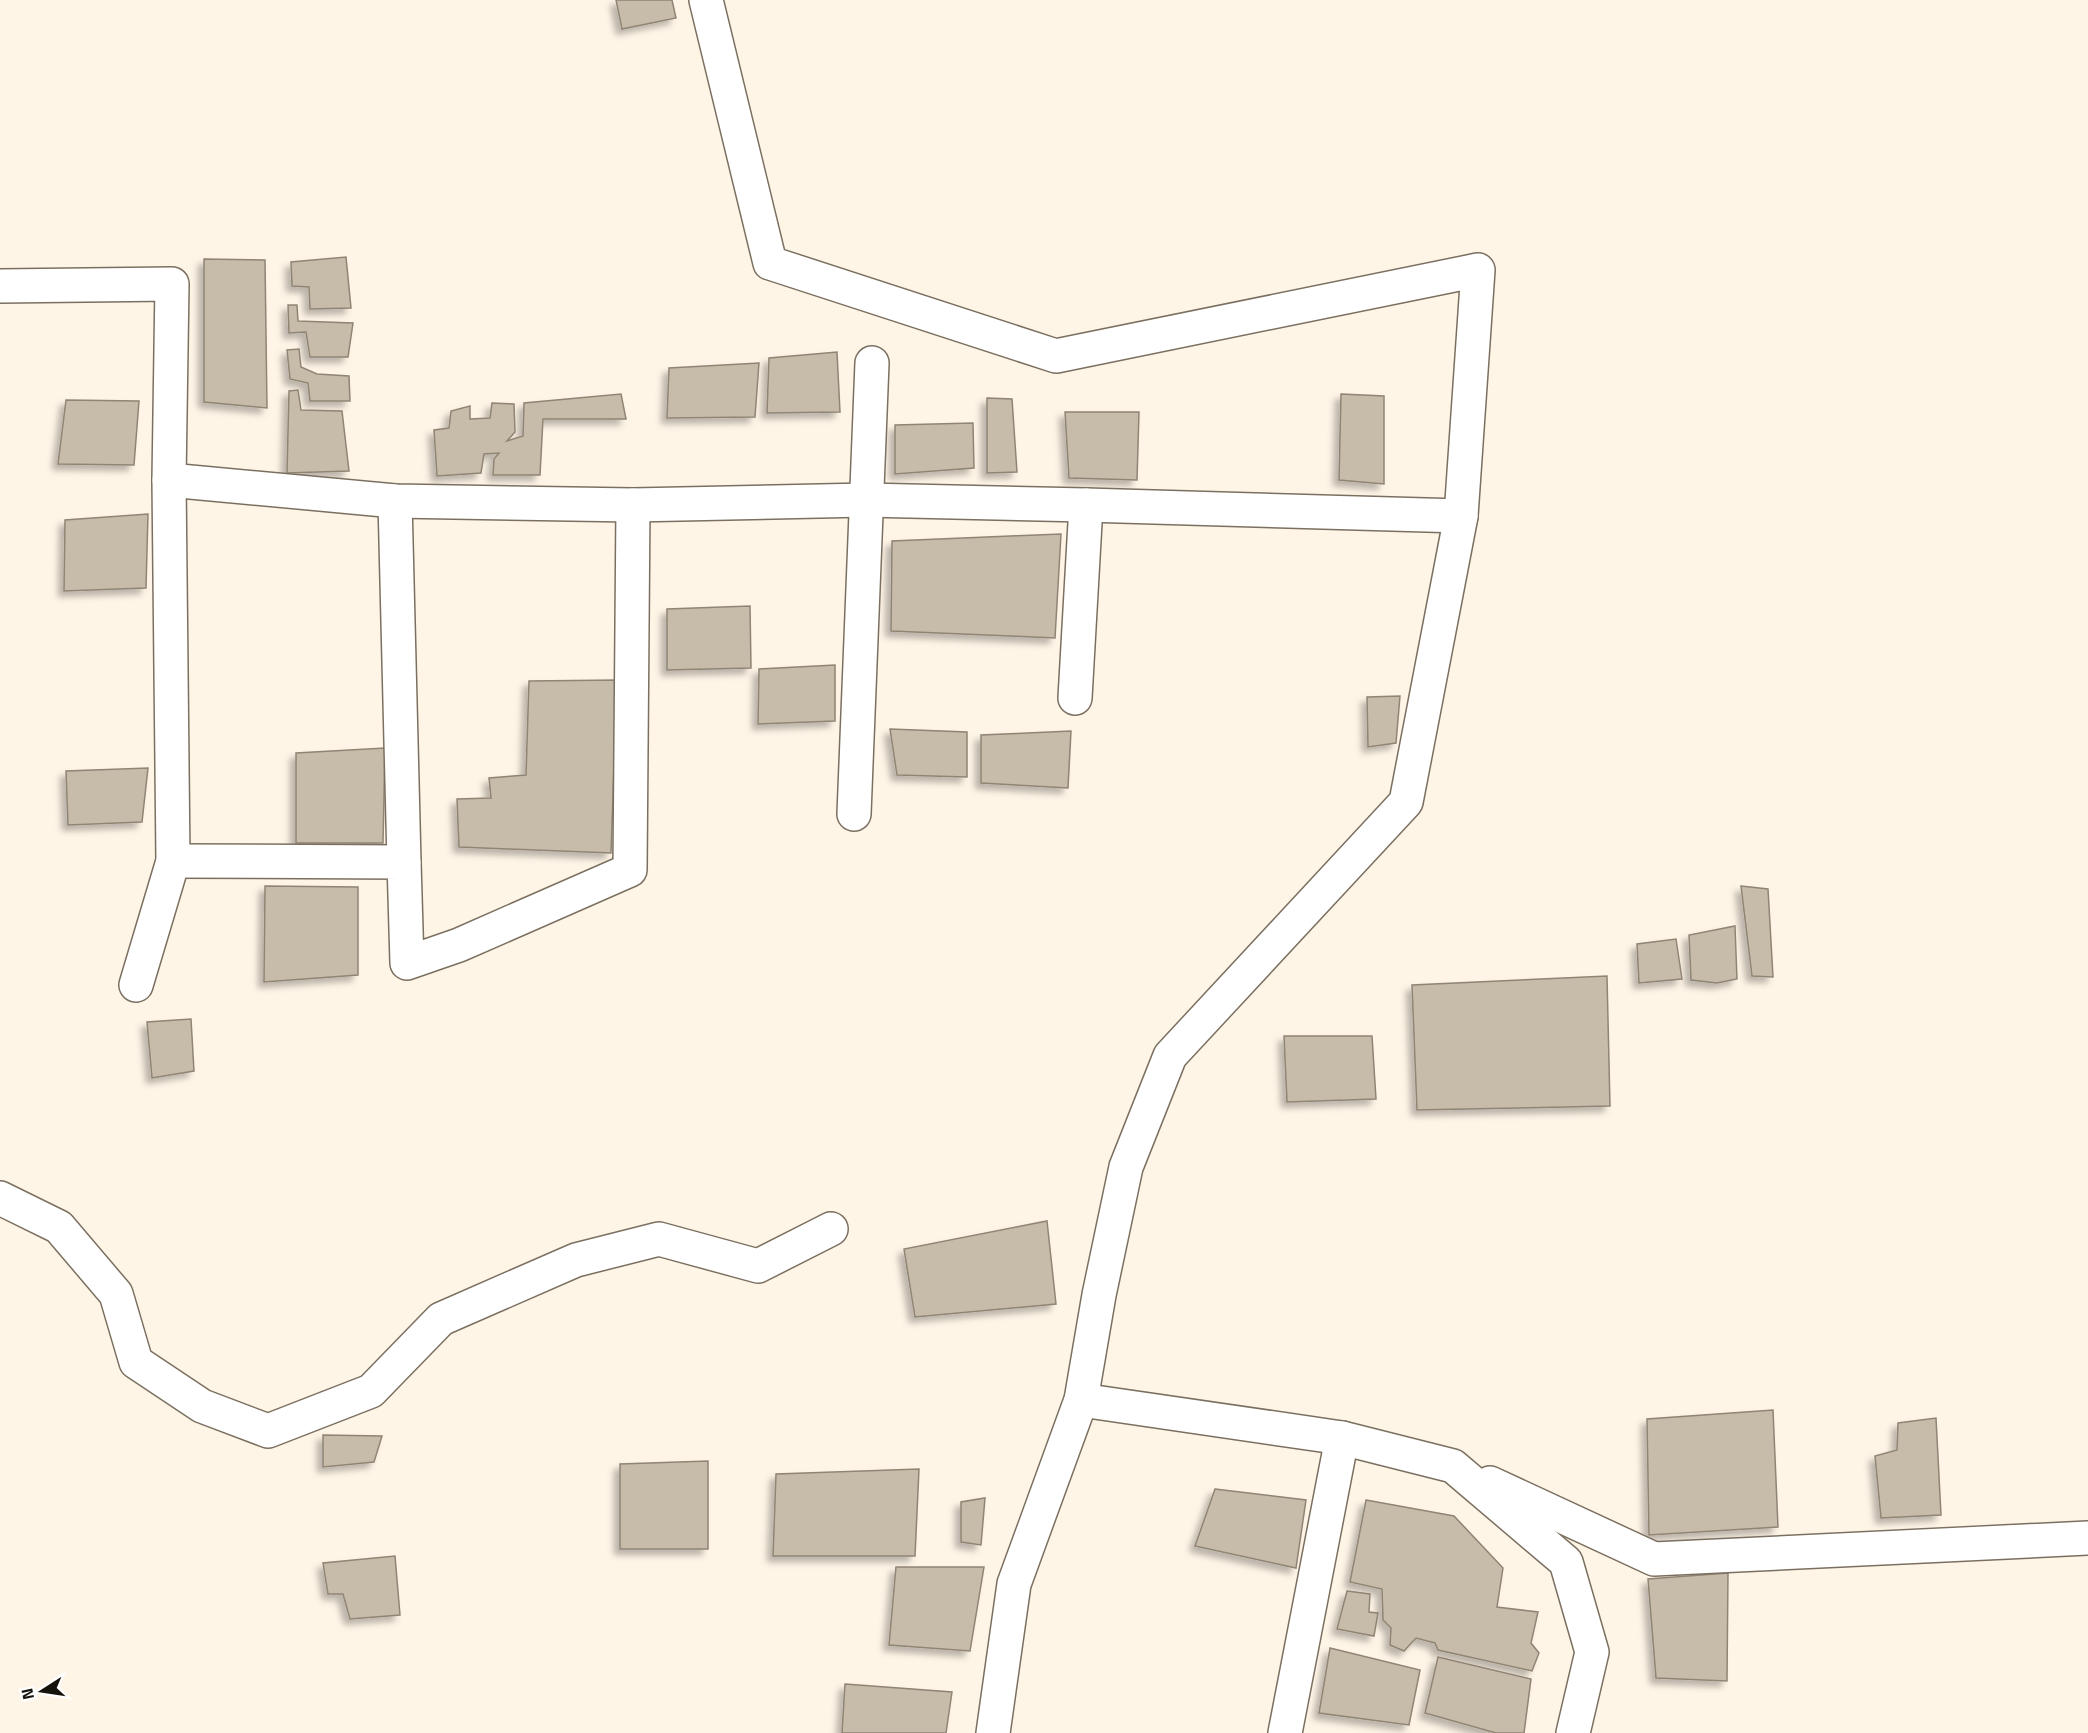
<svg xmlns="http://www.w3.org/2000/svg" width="2088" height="1733" font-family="'Titillium Web',sans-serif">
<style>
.building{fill:#c7bba9;stroke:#908575;stroke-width:1.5;filter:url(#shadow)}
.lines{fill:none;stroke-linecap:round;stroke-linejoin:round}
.minor-casing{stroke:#7b7060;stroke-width:36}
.minor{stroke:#fff;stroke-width:33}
</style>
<defs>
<filter id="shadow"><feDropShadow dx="-5.5" dy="5.5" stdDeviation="3" flood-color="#0004"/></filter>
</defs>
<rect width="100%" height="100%" fill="#fff5e7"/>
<g class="building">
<polygon points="616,0 672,0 676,18 622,29"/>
<polygon points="346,257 351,308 310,309 309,287 292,286 291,262"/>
<polygon points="204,259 265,260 267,408 204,402"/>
<polygon points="288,305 297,305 298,321 353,323 348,357 310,357 306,332 289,333"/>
<polygon points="299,349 301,367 317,374 349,376 350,401 310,401 308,383 290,379 287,350"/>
<polygon points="837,352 840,412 767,413 769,358"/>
<polygon points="759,363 755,417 667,418 669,368"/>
<polygon points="298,390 301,410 342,411 349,471 287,473 289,391"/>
<polygon points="621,394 626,419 543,419 540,475 493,475 494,459 499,453 484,454 481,473 437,476 434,430 449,428 451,411 470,406 470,419 490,418 492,403 514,404 515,432 507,441 523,436 524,403"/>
<polygon points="1341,394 1384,396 1384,484 1339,480"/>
<polygon points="987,398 1012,399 1017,472 987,473"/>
<polygon points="66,400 139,401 134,465 58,464"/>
<polygon points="1065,412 1139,412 1137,480 1069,478"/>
<polygon points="973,423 974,468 895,474 895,425"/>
<polygon points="148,514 146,588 64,591 65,520"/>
<polygon points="1061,534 1055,638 891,631 892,541"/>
<polygon points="750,606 751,668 667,670 667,609"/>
<polygon points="835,665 835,721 758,724 759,669"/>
<polygon points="617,680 611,853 459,847 457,799 491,798 489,778 526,775 529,681"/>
<polygon points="1400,696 1396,743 1368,747 1367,697"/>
<polygon points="890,729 967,732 967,777 897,775"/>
<polygon points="1071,731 1068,788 981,783 981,735"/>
<polygon points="385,748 383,843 296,843 296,753"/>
<polygon points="148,768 142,822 68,825 66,771"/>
<polygon points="265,886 358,887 358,975 264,982"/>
<polygon points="1741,886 1768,889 1773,977 1752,976"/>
<polygon points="1735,926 1737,979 1717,983 1691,980 1689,935"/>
<polygon points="1676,939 1682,979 1639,983 1637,944"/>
<polygon points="1607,976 1610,1106 1417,1110 1412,985"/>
<polygon points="191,1019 194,1071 152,1078 147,1022"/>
<polygon points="1284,1036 1372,1036 1376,1099 1287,1102"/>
<polygon points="1047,1221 1056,1304 915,1317 904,1249"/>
<polygon points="1773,1410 1778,1527 1649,1535 1647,1419"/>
<polygon points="1936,1418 1941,1515 1881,1518 1875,1456 1897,1450 1898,1423"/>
<polygon points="323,1435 382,1436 374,1462 323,1467"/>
<polygon points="708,1461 708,1549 620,1549 620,1464"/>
<polygon points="919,1469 915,1556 773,1556 776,1474"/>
<polygon points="1215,1489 1306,1500 1296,1568 1195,1546"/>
<polygon points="985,1498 981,1545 961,1542 961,1502"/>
<polygon points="1366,1500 1454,1516 1503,1568 1497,1607 1538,1612 1531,1643 1539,1653 1532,1671 1438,1650 1435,1643 1416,1638 1404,1651 1390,1645 1391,1628 1383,1620 1382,1589 1350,1582"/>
<polygon points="395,1556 400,1615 350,1619 343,1594 328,1594 323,1563"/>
<polygon points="896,1567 984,1567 970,1651 889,1645"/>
<polygon points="1728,1573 1727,1681 1656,1678 1648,1579"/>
<polygon points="1347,1591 1370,1594 1369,1612 1378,1613 1374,1636 1337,1629"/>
<polygon points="1330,1648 1420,1670 1409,1725 1319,1713"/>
<polygon points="1438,1657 1531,1679 1524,1733 1496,1733 1425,1713"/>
<polygon points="845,1684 952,1692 946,1733 842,1733"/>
</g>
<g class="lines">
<defs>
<g id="minor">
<polyline points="706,0 770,263 1056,356 1478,270 1461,516 1406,802 1170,1056 1126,1167 1099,1295 1081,1400 1014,1584 993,1733"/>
<polyline points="0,286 172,284 169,480"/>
<polyline points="395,501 404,862"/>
<polyline points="1075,698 1086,505"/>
<polyline points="854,814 872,363"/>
<polyline points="173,861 404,862 407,963 459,945 630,870 633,505"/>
<polyline points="136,985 173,861 169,480 395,501 633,505 866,500 1086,505 1461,516"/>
<polyline points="0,1198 59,1227 116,1294 136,1362 202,1406 268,1431 371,1391 441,1319 576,1260 659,1239 758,1266 831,1229"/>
<polyline points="1081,1400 1342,1438 1453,1466 1566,1562 1592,1652 1573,1733"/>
<polyline points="1490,1483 1654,1559 2088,1538"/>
<polyline points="1285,1733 1342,1438"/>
</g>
</defs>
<use href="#minor" class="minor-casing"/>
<use href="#minor" class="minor"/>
</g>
<g transform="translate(42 1691) rotate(258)" stroke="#ffffff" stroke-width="4.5" paint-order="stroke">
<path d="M0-4.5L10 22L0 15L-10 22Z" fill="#15110b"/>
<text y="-9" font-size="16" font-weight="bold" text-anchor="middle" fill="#15110b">N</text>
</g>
</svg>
